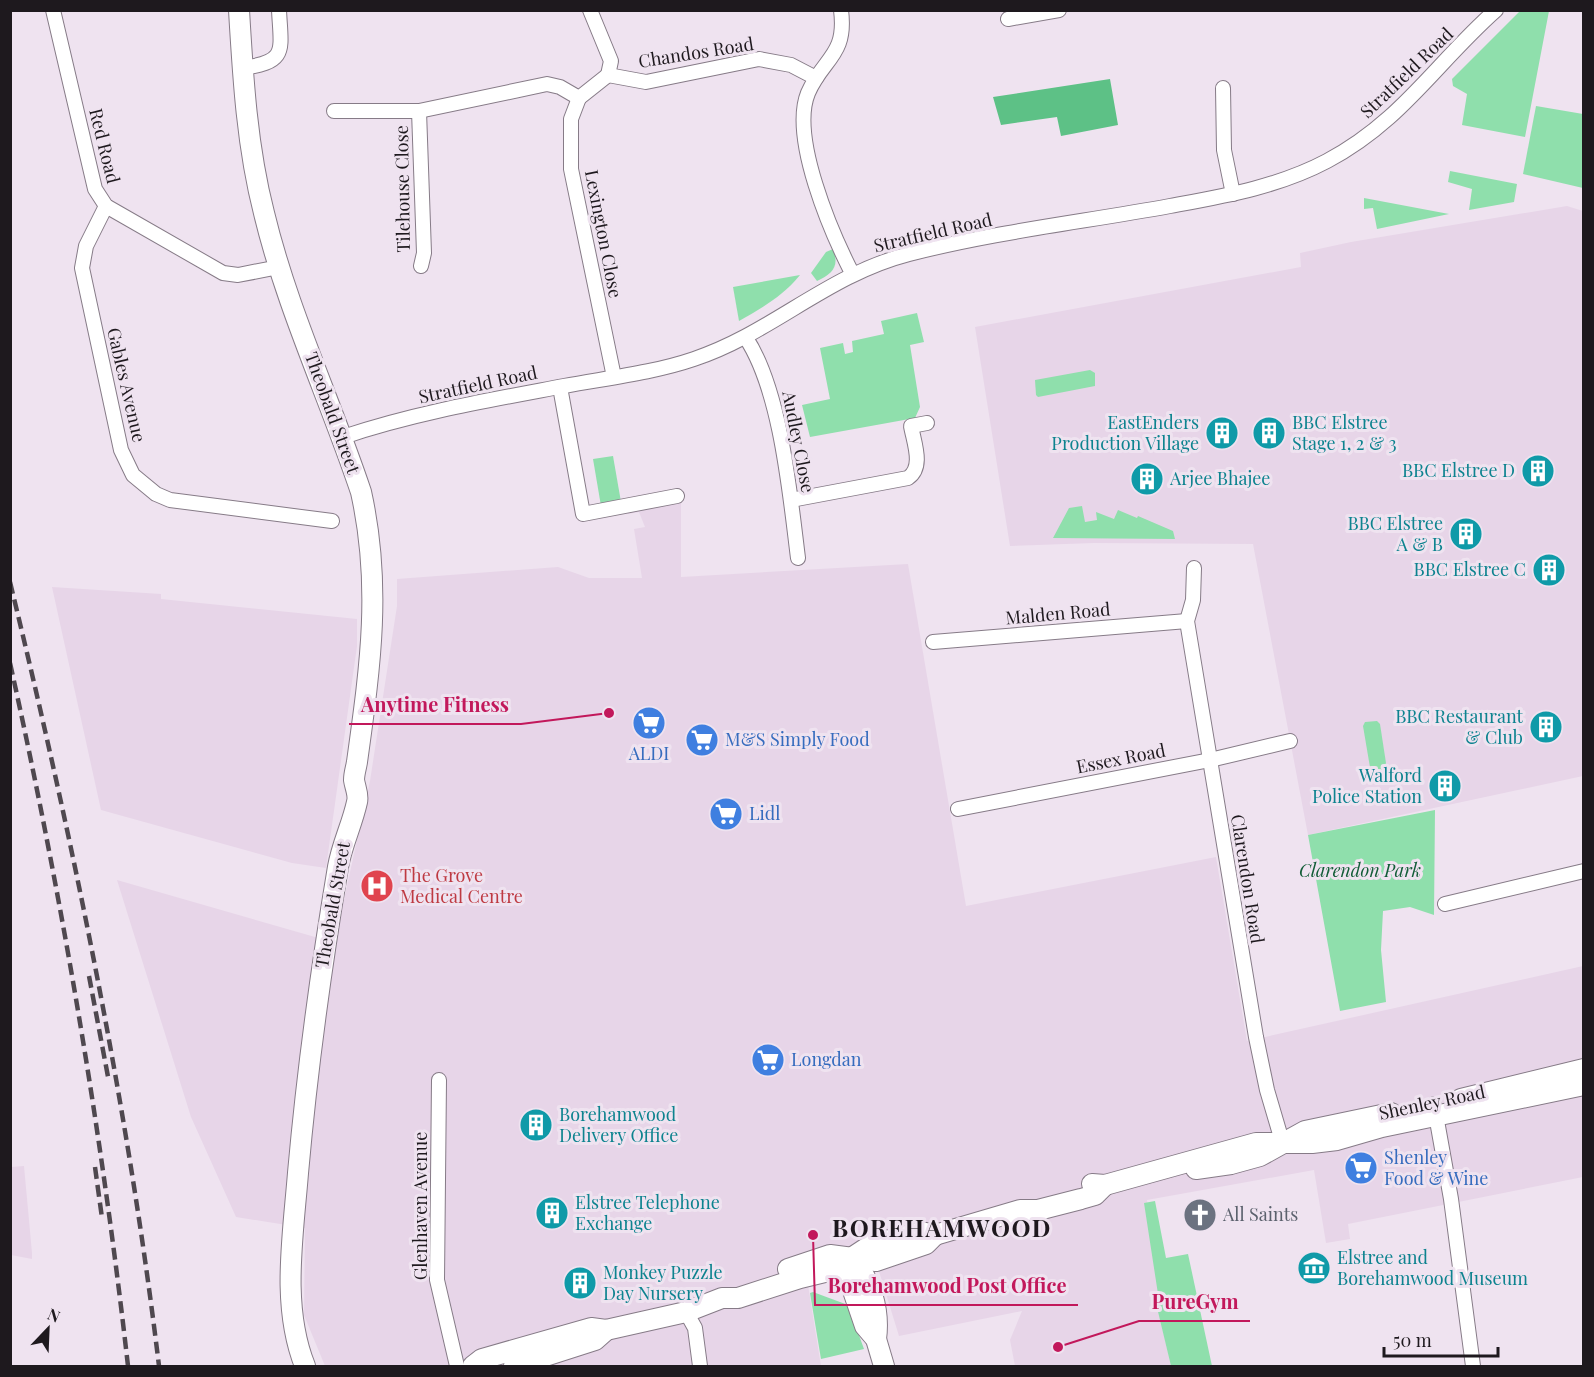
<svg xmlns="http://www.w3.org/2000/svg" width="1594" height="1377" font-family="'Playfair Display',serif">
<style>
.built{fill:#e7d5e8}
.green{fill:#8fdfac}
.forest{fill:#5dc186}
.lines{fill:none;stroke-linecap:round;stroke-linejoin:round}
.street-casing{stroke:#867b87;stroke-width:16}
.secondary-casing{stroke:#867b87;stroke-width:22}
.street{stroke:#fff;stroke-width:14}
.secondary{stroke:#fff;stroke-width:20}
.rail{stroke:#4f484f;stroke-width:4.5;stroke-dasharray:12 6;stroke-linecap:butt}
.labels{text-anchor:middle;stroke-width:6;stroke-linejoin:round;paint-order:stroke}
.street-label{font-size:18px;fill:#1e191e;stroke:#efe3f0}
.culture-label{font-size:18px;fill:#0d838f;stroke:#efe3f0;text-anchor:end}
.shop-label{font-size:18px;fill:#366cbe;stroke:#efe3f0;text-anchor:start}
.park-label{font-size:18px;font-style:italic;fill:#125d37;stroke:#efe3f0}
.health-label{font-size:18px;fill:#be3a42;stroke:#efe3f0;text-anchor:start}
.worship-label{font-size:18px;fill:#5b616d;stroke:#efe3f0;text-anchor:start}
.district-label{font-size:24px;font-weight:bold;letter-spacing:1.5px;fill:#1e191e;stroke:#efe3f0}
.leader{fill:none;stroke:#c2185b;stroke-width:2}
.callout-dot{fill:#c2185b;stroke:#efe3f0;stroke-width:2}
.callout-label{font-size:20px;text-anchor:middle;font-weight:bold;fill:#c2185b;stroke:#efe3f0;stroke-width:6;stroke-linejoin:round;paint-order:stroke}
</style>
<rect width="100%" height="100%" fill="#efe3f0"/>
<g class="built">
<polygon points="1567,206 1583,211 1583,776 1308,835 1253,544 1094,543 1010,546 975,327 1301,267 1300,253 1351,242"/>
<polygon points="681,490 681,577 908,564 966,906 1216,857 1247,1041 1583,966 1583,1177 1348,1224 1350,1239 1326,1243 1314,1170 1147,1200 1159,1294 1155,1296 1171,1366 1015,1366 1010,1340 1022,1311 899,1336 878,1268 808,1285 821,1366 325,1366 304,1315 305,1228 236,1217 191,1117 117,880 315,937 336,936 370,781 397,606 397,579 558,567 589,578 642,578 634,529 645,527 639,512 628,514 626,500"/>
<polygon points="52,587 161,594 161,599 357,619 357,646 326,868 292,863 101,810"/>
<polygon points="24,1166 32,1253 32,1259 11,1255 11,1167"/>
</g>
<g class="green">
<polygon points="1521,10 1549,11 1525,137 1462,125 1467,94 1453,86 1452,79"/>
<polygon points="1536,106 1583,114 1583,188 1523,174"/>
<polygon points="1450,171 1517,184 1514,202 1469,210 1472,189 1448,182"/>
<polygon points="1364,198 1449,214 1377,229 1373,208 1364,209"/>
<path d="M833,249C840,267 832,274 817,281L811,273L826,252Z"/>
<path d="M800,275C783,296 762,308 739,321L733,287Z"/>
<polygon points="917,313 924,342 910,345 920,407 915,418 810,437 802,405 830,399 820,348 843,343 845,354 853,352 852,341 884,334 881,321"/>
<polygon points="1090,370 1095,373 1095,386 1038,397 1036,395 1035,380"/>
<polygon points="613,456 621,502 601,506 593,459"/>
<polygon points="1082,506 1085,522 1097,520 1096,512 1114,519 1118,510 1137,518 1138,516 1173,531 1175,539 1053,538 1069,508"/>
<polygon points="1377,721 1380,724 1388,776 1385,780 1375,781 1372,779 1363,726 1365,722"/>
<polygon points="1435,810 1434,915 1410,907 1383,911 1381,950 1386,1002 1340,1011 1308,835"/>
<polygon points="1155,1201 1166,1258 1188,1254 1212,1366 1171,1366 1154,1295 1158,1294 1144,1203"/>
<polygon points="813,1292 848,1305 864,1349 821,1359 810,1293"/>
</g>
<polygon class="forest" points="1110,79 1118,125 1061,136 1057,117 1001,125 993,97"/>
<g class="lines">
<defs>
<g id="street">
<polyline points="53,10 95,189 106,206 223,273 238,275 279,267"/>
<polyline points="590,10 611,61 608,75"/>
<path d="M841,10C847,56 823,58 808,93C790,137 831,232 852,273"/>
<polyline points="1008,19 1059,10"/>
<path d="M242,68C288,62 281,51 279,10"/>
<polyline points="608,75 646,82 759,59 791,65 816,78"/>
<polyline points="1223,88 1224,150 1233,194"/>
<polyline points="579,98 571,119 571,169 614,377"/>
<polyline points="334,111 419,111 547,84 560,87 579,98 608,75"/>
<polyline points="419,111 424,253 421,266"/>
<polyline points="106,206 86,246 82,268 121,450 133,475 156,494 170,500 332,521"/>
<path d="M746,338C781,391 790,495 798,558"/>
<polyline points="560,387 583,514 677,496"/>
<path d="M343,437C414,413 490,400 564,386C607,378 653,373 694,359C772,333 827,275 909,254C994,232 1083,222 1170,206C1224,196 1278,187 1327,161C1401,122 1436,63 1496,10"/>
<path d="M791,500L908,478C924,467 914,443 911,426L927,423"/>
<polyline points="1194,568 1193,600 1187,621 1256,1037 1267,1090 1282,1141"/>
<polyline points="933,642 1187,621"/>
<polyline points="958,809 1210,760 1290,741"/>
<polyline points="1445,904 1584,871"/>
<polyline points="439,1080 437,1280 457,1366"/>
<polyline points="1434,1104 1451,1199 1473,1366"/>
<polyline points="686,1312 695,1328 700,1366"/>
</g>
<g id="secondary">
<path d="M239,10C243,78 247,147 264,213C287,309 330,399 361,492C382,586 370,668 357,762C356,768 354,774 354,780C355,787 359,795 357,802C352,825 342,844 338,867C321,969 307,1071 298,1173C293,1237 281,1306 305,1366"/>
<polyline points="1461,1099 1584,1069"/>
<polyline points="1196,1169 1231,1164 1260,1156 1305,1131 1391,1113"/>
<polyline points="1092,1184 1105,1185 1256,1143 1312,1143 1337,1140 1382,1127 1584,1085"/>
<polyline points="853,1259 849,1279 865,1326 876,1339 884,1366"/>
<path d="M853,1259C871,1281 880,1310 876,1339"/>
<polyline points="788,1269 830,1255 876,1261 926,1244 935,1235"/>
<polyline points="473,1366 482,1359 591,1328 606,1330 686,1312 722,1298 738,1298 800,1278 833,1270 871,1245 921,1232 935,1235 1020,1210 1038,1210 1081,1199 1095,1195 1105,1185"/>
<polyline points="514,1366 595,1340 604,1332"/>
</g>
</defs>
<use href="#street" class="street-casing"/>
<use href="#secondary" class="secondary-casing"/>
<use href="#street" class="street"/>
<use href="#secondary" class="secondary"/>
<g class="rail">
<path d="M10,582C73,841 127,1101 159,1366"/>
<path d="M10,663C62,897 101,1128 128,1366"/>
<polyline points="89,976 109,1082"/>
<polyline points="95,1167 102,1218"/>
</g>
</g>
<defs>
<symbol id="building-disc" viewBox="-11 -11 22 22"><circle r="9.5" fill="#0f9aa8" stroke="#efe3f0"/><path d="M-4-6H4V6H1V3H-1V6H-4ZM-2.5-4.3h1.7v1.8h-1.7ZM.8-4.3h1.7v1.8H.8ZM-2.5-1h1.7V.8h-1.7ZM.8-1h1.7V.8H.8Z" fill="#fff"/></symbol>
<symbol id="supermarket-disc" viewBox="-11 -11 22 22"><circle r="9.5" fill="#3f7fe0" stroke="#efe3f0"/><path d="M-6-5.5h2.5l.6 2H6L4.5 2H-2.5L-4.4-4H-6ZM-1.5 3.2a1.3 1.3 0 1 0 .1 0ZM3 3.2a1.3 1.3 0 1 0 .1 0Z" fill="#fff"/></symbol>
<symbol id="hospital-disc" viewBox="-11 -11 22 22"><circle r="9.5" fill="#e0444e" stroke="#efe3f0"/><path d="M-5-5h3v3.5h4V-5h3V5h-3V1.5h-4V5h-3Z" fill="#fff"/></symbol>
<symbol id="church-disc" viewBox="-11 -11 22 22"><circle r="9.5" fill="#6b7280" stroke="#efe3f0"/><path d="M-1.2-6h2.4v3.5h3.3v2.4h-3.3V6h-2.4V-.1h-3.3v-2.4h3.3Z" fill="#fff"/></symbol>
<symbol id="museum-disc" viewBox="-11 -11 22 22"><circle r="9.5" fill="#0f9aa8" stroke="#efe3f0"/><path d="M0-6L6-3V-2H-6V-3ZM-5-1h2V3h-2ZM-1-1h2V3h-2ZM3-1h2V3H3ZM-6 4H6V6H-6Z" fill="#fff"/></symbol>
</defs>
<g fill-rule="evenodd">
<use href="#building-disc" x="1203" y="414" width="38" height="38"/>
<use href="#building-disc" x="1250" y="414" width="38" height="38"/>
<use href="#building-disc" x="1519" y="452" width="38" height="38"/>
<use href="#building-disc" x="1128" y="460" width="38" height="38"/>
<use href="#building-disc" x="1447" y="515" width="38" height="38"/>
<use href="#building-disc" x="1530" y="551" width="38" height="38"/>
<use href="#supermarket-disc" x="630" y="704" width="38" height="38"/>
<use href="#building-disc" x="1527" y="708" width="38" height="38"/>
<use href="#supermarket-disc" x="683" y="721" width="38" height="38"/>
<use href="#building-disc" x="1426" y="767" width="38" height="38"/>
<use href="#supermarket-disc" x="707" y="795" width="38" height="38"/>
<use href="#hospital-disc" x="358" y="867" width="38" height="38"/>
<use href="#supermarket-disc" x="749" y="1041" width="38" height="38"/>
<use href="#building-disc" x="517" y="1106" width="38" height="38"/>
<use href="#supermarket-disc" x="1342" y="1149" width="38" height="38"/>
<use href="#building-disc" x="533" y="1194" width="38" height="38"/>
<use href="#church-disc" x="1181" y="1196" width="38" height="38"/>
<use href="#museum-disc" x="1295" y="1249" width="38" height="38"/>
<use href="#building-disc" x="561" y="1264" width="38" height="38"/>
</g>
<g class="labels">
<g class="street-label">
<text transform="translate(696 53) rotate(-9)" y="6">Chandos Road</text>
<text transform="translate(1407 73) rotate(-44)" y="6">Stratfield Road</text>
<text transform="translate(104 146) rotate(76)" y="6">Red Road</text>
<text transform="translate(403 189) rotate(-91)" y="6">Tilehouse Close</text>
<text transform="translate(933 233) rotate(-13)" y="6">Stratfield Road</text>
<text transform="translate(603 234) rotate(79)" y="6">Lexington Close</text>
<text transform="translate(126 385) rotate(77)" y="6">Gables Avenue</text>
<text transform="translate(478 385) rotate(-12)" y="6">Stratfield Road</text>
<text transform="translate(332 413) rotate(70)" y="6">Theobald Street</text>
<text transform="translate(798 442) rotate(79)" y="6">Audley Close</text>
<text transform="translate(1058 614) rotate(-5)" y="6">Malden Road</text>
<text transform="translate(1121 759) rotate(-11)" y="6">Essex Road</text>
<text transform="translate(1247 879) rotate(81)" y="6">Clarendon Road</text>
<text transform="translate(333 905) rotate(-80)" y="6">Theobald Street</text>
<text transform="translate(1432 1103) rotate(-12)" y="6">Shenley Road</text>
<text transform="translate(421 1206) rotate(-90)" y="6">Glenhaven Avenue</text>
</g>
<g class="culture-label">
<text x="1199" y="429">EastEnders<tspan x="1199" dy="21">Production Village</tspan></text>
<text x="1292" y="429" text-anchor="start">BBC Elstree<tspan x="1292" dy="21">Stage 1, 2 &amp; 3</tspan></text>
<text x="1515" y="477">BBC Elstree D</text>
<text x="1170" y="485" text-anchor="start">Arjee Bhajee</text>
<text x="1443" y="530">BBC Elstree<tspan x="1443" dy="21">A &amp; B</tspan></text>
<text x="1526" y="576">BBC Elstree C</text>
<text x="1523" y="723">BBC Restaurant<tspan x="1523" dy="21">&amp; Club</tspan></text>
<text x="1422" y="782">Walford<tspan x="1422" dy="21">Police Station</tspan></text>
<text x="559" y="1121" text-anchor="start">Borehamwood<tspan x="559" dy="21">Delivery Office</tspan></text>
<text x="575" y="1209" text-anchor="start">Elstree Telephone<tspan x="575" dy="21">Exchange</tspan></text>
<text x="1337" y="1264" text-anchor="start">Elstree and<tspan x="1337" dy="21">Borehamwood Museum</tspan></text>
<text x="603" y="1279" text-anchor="start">Monkey Puzzle<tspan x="603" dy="21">Day Nursery</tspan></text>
</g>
<g class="shop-label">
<text x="725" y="746">M&amp;S Simply Food</text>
<text x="649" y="760" text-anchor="middle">ALDI</text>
<text x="749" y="820">Lidl</text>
<text x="791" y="1066">Longdan</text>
<text x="1384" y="1164">Shenley<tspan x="1384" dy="21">Food &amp; Wine</tspan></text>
</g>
<g class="park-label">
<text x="1360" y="877">Clarendon Park</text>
</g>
<g class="health-label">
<text x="400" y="882">The Grove<tspan x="400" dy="21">Medical Centre</tspan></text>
</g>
<g class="worship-label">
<text x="1223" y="1221">All Saints</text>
</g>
<g class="district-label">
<text x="942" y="1237">BOREHAMWOOD</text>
</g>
</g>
<path class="leader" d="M609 713L521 724H349M813 1235L815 1305H1078M1058 1347L1139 1321H1250"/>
<g class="callout-dot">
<circle cx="609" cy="713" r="6"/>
<circle cx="813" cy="1235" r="6"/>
<circle cx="1058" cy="1347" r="6"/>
</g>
<g class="callout-label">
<text x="435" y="712">Anytime Fitness</text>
<text x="947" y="1293">Borehamwood Post Office</text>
<text x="1195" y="1309">PureGym</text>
</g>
<rect width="1594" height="1377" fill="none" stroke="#1e191e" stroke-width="24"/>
<g transform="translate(48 1329) rotate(23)" stroke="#efe3f0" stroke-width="4.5" paint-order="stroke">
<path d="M0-4.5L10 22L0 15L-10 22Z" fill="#1e191e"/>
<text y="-9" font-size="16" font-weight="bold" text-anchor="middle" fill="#1e191e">N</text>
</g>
<path d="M1384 1347v9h114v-9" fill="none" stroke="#1e191e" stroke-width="3"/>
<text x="1393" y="1347" font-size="18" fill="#1e191e" stroke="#efe3f0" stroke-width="4.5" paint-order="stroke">50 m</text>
</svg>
